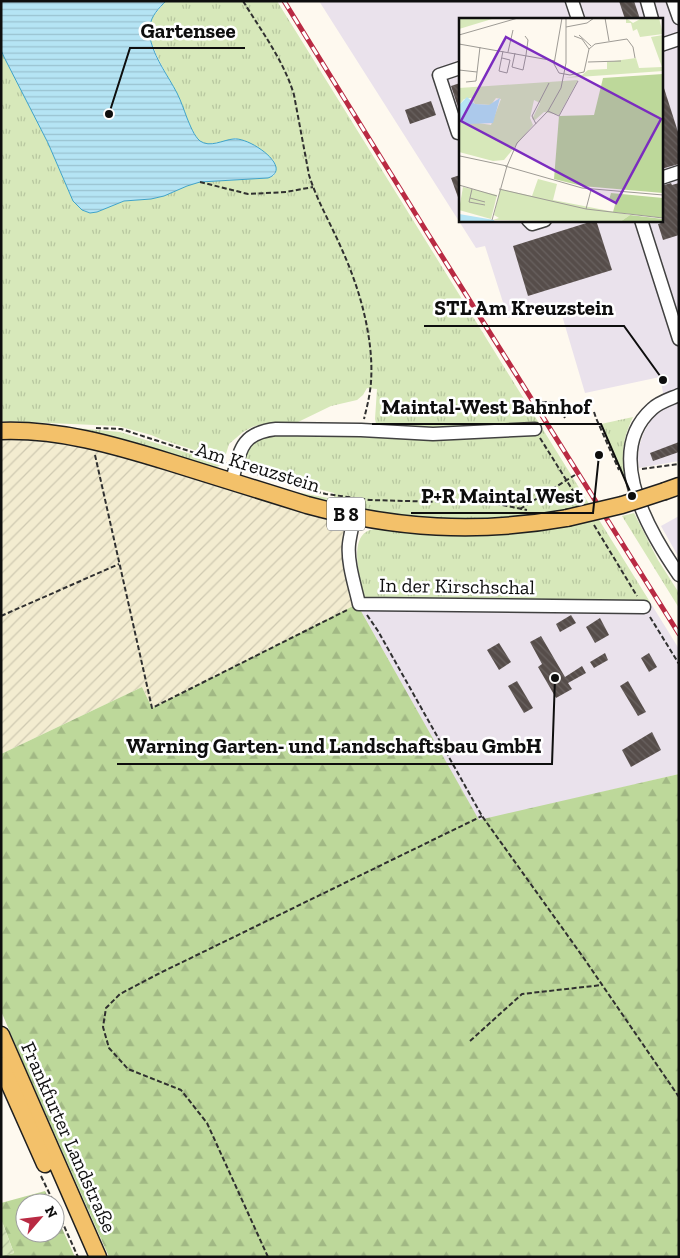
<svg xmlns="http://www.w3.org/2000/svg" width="680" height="1258" font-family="'Zilla Slab',serif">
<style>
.industrial{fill:#eae2ec;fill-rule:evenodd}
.farmland{fill:url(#farmland-furrows)}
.grass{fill:url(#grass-tufts)}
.forest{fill:url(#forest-firs)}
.garden{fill:url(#garden-furrows)}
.water{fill:url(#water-rules);stroke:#3fa3c8}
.building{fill:url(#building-back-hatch)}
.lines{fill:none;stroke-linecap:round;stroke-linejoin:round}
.minor-casing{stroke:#414141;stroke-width:15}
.major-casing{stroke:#1f1f1f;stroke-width:19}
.path{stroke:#303030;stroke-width:2;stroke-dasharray:5 2.5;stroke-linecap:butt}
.minor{stroke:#fff;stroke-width:12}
.major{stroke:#f3c16a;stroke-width:16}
.rail-casing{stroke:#b92a43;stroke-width:5}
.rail{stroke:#fff;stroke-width:3;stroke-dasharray:9;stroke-linecap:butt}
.major-bridge-casing{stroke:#1f1f1f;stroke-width:19;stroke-linecap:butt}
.major-bridge{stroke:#f3c16a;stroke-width:16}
.labels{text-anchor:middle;stroke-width:5;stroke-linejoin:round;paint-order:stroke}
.shield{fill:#fff;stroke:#565656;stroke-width:1}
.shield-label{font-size:19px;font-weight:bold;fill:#0e0e0e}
.street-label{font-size:20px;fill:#0e0e0e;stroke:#fff}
.inset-road{fill:none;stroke:#9e9b95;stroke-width:1}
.view{fill:#7b2cbf;fill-opacity:0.15;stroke:#7b2cbf;stroke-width:2.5}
.inset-edge{fill:none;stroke:#0e0e0e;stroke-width:2.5}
.leader{fill:none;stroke:#0e0e0e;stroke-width:2}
.callout-dot{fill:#0e0e0e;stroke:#fff;stroke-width:2}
.callout-label{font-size:21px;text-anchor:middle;font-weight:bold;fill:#0e0e0e;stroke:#fff;stroke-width:5;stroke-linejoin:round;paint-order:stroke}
</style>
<defs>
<pattern id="farmland-furrows" width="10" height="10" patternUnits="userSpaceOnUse" patternTransform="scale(1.25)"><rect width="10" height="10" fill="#f3ecd0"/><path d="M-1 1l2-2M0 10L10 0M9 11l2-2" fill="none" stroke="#cfc9b1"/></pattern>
<pattern id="grass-tufts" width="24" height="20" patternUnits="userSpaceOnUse" patternTransform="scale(1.25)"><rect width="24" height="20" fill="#d7e8ba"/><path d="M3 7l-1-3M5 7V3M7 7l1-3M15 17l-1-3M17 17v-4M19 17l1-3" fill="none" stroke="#b7c69f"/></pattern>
<pattern id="forest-firs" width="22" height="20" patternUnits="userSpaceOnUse" patternTransform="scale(1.25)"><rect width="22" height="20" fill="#bdd89a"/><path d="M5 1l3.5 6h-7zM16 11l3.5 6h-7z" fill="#a1b884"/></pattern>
<pattern id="garden-furrows" width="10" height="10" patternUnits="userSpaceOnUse" patternTransform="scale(1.25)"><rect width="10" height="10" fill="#d7e8ba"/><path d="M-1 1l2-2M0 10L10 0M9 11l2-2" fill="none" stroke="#b7c69f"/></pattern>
<pattern id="water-rules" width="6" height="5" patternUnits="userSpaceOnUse" patternTransform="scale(1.25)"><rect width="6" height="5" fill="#b5e4f4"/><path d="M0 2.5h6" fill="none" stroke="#9ac2d0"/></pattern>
<pattern id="building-back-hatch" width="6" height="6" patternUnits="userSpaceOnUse" patternTransform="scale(1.25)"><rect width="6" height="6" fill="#564d4a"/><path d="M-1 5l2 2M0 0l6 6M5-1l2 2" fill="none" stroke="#696260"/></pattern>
</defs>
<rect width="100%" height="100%" fill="#fef9ef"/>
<g class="industrial">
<path d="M319,1H679V461L639,468L638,458L639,447L644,432L653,417L666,408L660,377L585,393L558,302L508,318L485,246L476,248ZM460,19H661V220H460Z"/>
<polygon points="679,516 679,558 661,526"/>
<polygon points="364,598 650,602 679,649 679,774 479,821 357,604"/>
</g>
<polygon class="farmland" points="1,439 25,439 69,443 130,457 228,490 317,515 339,524 345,530 357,604 152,708 142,687 1,754"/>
<g class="grass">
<path d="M166,1H277L650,602L364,598C361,582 349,543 366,532C370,529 376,529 381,529L383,514L335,505L263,484L262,482L290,491L334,499V493L265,475L248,464L246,460V454L252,443L264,436L277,435L379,437L375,419L377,389L367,388L363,395L357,400L331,406L296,423L262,424L252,427L243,432L229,444L226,454L219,458L163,440L151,435L118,426L1,421V50L48,143L73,201L82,210L90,213L97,212L124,201L151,199L164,196L187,186L200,182L268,178L273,176L276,173L274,161L258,147L235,138L222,142L206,144L198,140L190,126L177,94L159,60L151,42L150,27L151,19Z"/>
<path d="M633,417C626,432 622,445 623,462C624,468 626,472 624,478L601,424Z"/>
<polygon points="76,428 120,432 223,464 213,469 121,439 72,429"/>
<polygon points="634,513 658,560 679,593 679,608 622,516"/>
</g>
<g class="forest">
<polygon points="357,604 479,820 679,774 679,1257 109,1257 19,1053 1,1011 1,754 142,687 152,708"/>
<polygon points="45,1191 51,1203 25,1203 25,1233 55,1233 55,1213 75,1257 1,1257 1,1256 14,1253 1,1219 1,1203"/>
</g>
<polygon class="garden" points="1,1219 14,1253 1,1256"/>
<path class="water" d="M1,1H166C159,8 151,16 150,26C150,31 150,37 151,42C156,60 168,76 177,93C181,101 184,110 187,118C190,125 194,136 200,141C210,148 223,140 233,139C245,137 273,154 276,167C277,172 274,176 268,178L200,182L187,186L164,196L151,199L124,201L97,212L90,213L82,210L73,201L48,143L4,57L1,50Z"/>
<g class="building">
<polygon points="619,1 634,1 640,19 625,19"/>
<polygon points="460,83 460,113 451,86"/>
<polygon points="661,85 663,85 679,135 679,164 661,169"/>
<polygon points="431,101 436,115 410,124 405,110"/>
<polygon points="460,175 460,200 459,200 451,178"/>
<polygon points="671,183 672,185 679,183 679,235 663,240 658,224 661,223 661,186"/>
<polygon points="596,220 612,270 528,296 513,246"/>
<polygon points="679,442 679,452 653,461 650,453"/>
<polygon points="571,615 576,623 560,632 556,624"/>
<polygon points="600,618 609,635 595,643 586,627"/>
<polygon points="541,636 565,677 582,666 586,673 568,683 572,689 556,698 538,667 542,664 530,642"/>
<polygon points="499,643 511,662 499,670 487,650"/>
<polygon points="605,653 608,660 594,668 590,662"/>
<polygon points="649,653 657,667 649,672 641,658"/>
<polygon points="517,681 533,708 524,713 508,686"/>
<polygon points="628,681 646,712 638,716 620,686"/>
<polygon points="652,732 661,750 631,767 622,750"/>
</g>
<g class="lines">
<defs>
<g id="minor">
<polyline points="572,1 578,19"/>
<polyline points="647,1 652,19"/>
<polyline points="673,1 679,18"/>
<polyline points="661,45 679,39"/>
<polyline points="460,68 439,75 458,133 460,133"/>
<polyline points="661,178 679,172"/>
<polyline points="528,220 532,224 545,220"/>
<polyline points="641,220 679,339"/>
<path d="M679,395C670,399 659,402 652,409C602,454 650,533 679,575"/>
<path d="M232,481C240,451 240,433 276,429L361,430L433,434L535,429"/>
<path d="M354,516C353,525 350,535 349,544C347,562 355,586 359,604L644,607"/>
</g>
<g id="major">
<path d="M1,431C59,429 114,445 169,462C215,476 261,491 307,505C395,529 478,534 567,518"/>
<polyline points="665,491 679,486"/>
<polyline points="1,1035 98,1257"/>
<polyline points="1,1065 45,1164"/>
</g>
</defs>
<use href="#minor" class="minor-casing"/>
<use href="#major" class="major-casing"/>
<g class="path">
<path d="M243,1C262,32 284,61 294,95L309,175C317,201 332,226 343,252C360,290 374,339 371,382C370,395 367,407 364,419"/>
<polyline points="200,182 248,194 286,192 313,187"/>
<polyline points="542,402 556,403 565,418"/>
<polyline points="594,412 596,418 619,470"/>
<polyline points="96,428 121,429 226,463"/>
<polyline points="540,438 580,502"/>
<polyline points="95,455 152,708 349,609"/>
<polyline points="247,469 263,477"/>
<polyline points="642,469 679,464"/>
<polyline points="294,486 326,494 370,500 481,503 498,504 527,510"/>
<polyline points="520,509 575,475"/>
<polyline points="594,525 637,596"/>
<polyline points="367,615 378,631 482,816 583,957 679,1097"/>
<polyline points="1,616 119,564"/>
<polyline points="650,617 679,664"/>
<polyline points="470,1041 522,994 602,985"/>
<polyline points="41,1176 54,1203"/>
<polyline points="55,1206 78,1257"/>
<polyline points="268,1257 207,1123 181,1090 128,1069 109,1048 103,1027 106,1008 120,994 158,974 482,816"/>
</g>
<use href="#minor" class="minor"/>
<use href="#major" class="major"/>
<defs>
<polyline id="rail" points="284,1 428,234 679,634"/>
</defs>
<use href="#rail" class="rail-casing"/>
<use href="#rail" class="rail"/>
<defs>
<polyline id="major-bridge" points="567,518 622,505 665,491"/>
</defs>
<use href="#major-bridge" class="major-bridge-casing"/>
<use href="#major-bridge" class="major-bridge"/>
</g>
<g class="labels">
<rect class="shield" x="327" y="497.5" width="38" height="33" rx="4"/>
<g class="shield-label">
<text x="346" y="521">B 8</text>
</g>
<g class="street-label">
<text transform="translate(258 467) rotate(17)" y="7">Am Kreuzstein</text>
<text transform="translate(457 586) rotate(1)" y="7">In der Kirschschal</text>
<text transform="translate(69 1137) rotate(66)" y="7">Frankfurter Landstraße</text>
</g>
</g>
<g transform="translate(459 18)">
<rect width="204" height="204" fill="#fef9ef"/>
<path d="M0,0H33V1L0,11ZM167,0L174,5L183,0H200L204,16L181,19L178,11L174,13L172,5H167ZM204,17V53L106,60L123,57L129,52L148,51V44L177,40L180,50L203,49L192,19ZM119,62L100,97L85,94L76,102L73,101L81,85L75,82L71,100L74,107L45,142L34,143L0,134V102L32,107L42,81L37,80L32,87L16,86L12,80L5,81L0,87V70ZM79,161L98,166L94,182L171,197L161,204L34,202L40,200L35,197L41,171L73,178Z" fill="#d7e8ba"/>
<path d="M204,56V175L123,168L95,161L100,98L135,97L144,60ZM152,175L204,180V200L154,194L157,183L150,182ZM171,197L204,201V204H161Z" fill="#bdd89a"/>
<path d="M4,169L38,177L32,201L0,192Z" fill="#d7e8ba"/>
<path d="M8,79L16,86L30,87L41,80L34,105L9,106L0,102V87ZM0,196L35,202L36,204H0Z" fill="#b5e4f4"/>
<path class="inset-road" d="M103,0L95,46L100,55L111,57L125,54L130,31L136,26L168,21L174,29L176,40M146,0L150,23M107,9L128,5L135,0M0,17L59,0M120,17L132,28M66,18L69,22L67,37M115,18L123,21L130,31M0,26L96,43M49,34L54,12M56,35L53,49L64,52L67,37M43,40L51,42L48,55L40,53L44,33M129,44L162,43M0,52L18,54M7,64L17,63L21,29M89,93L100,98L119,63M77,106L73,98L90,65M1,138L48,148L58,125L89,93L102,70L107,45V0M46,148L123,170L204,177M0,167L38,178M13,171L10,184L26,187M40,171L127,191L204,200M11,180L26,184M127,191L132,172M33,202L48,148"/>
<path class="view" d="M47,19L202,101L157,185L2,103Z"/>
<rect width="204" height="204" class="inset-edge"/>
</g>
<path class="leader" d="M109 114L130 48H245M663 380L624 326H424M632 496L601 424H372M599 455L593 513H411M555 678L552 764H117"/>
<g class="callout-dot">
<circle cx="109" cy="114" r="5"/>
<circle cx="663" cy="380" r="5"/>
<circle cx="632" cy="496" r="5"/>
<circle cx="599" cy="455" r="5"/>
<circle cx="555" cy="678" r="5"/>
</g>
<g class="callout-label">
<text x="188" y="38">Gartensee</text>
<text x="524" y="315">STL Am Kreuzstein</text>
<text x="486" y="414">Maintal-West Bahnhof</text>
<text x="502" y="503">P+R Maintal West</text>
<text x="334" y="753">Warning Garten- und Landschaftsbau GmbH</text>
</g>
<rect width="680" height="1258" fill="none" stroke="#0e0e0e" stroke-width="5"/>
<g transform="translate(40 1218) rotate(62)"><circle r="24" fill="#ffffff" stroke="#9f9f9f"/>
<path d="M0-4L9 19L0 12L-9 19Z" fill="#b92a43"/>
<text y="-8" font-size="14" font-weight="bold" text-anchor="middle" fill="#0e0e0e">N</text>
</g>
</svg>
